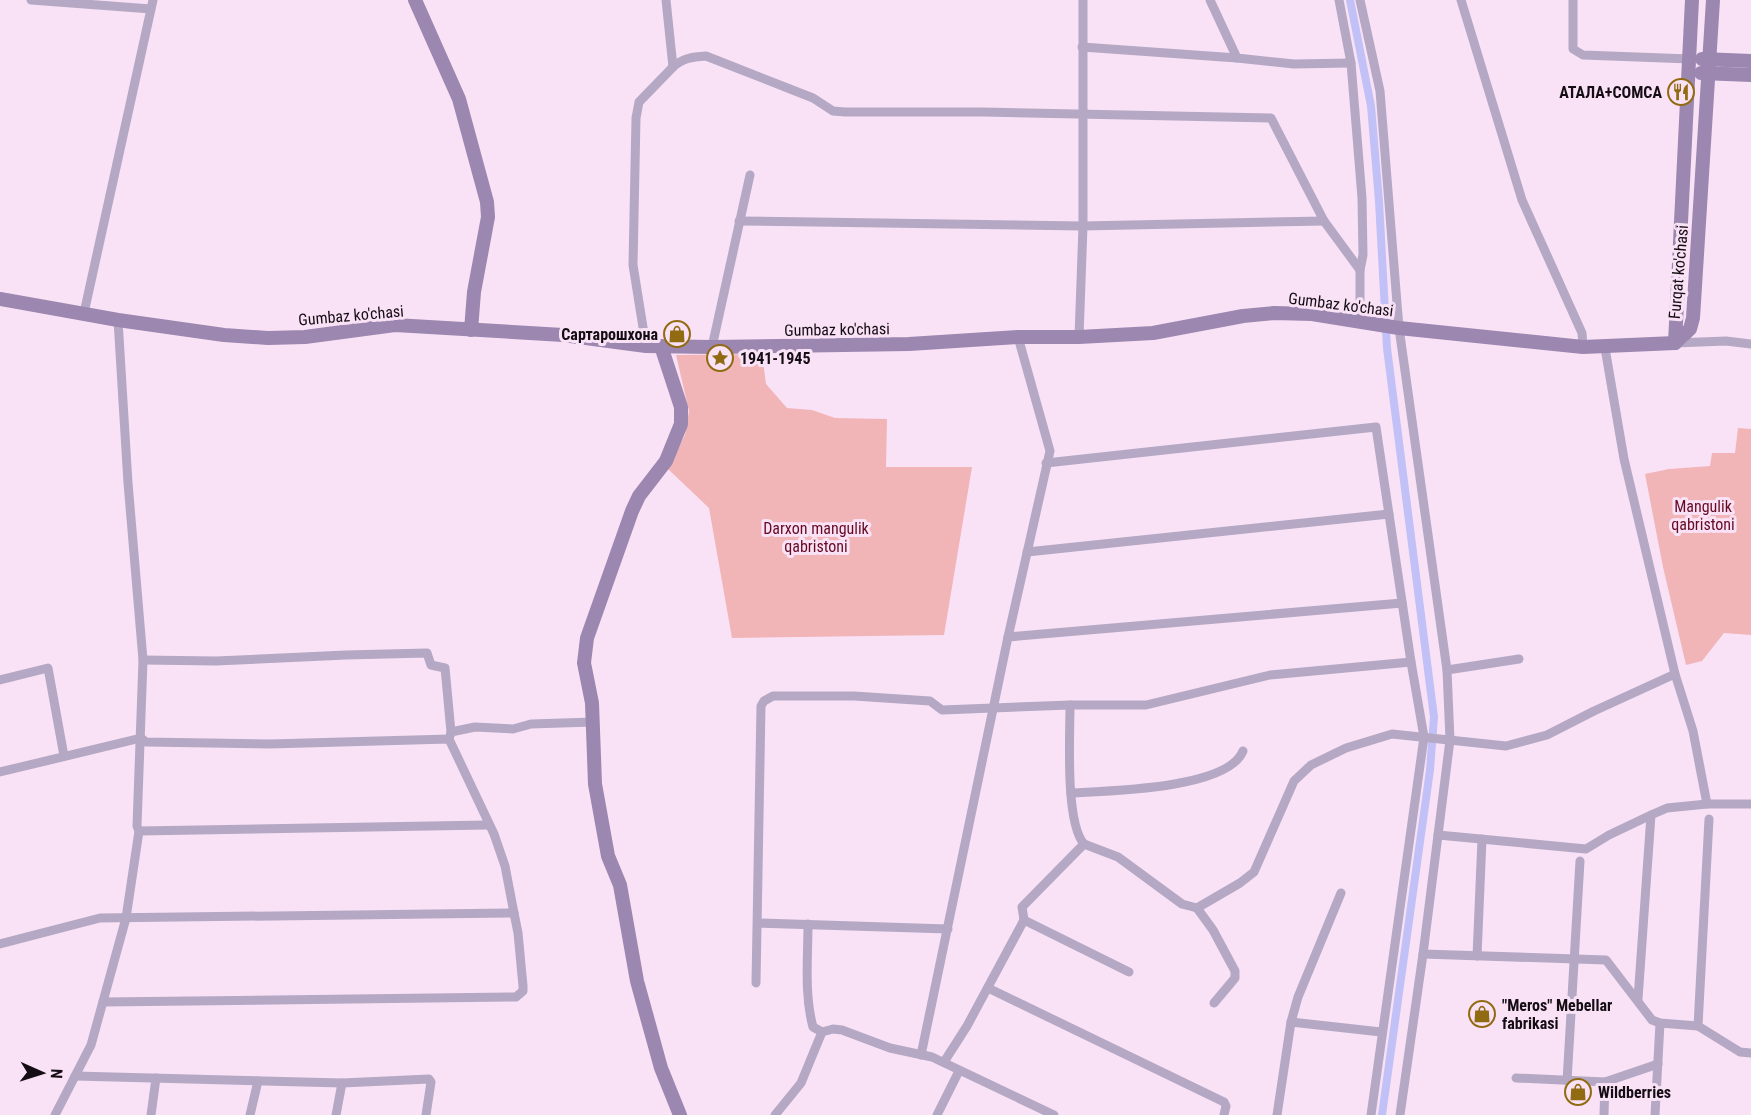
<svg xmlns="http://www.w3.org/2000/svg" width="1751" height="1115" font-family="'Roboto Condensed',sans-serif">
<style>
.green{fill:#f1b5b8}
.lines{fill:none;stroke-linecap:round;stroke-linejoin:round}
.canal{stroke:#c1c1f7;stroke-width:8}
.street{stroke:#b5a8c4;stroke-width:9}
.secondary{stroke:#9b87b0;stroke-width:14}
.labels{text-anchor:middle;stroke-width:6;stroke-linejoin:round;paint-order:stroke}
.poi-label{font-size:16px;font-weight:bold;fill:#150d14;stroke:#f9e2f6;text-anchor:start}
.street-label{font-size:16px;fill:#150d14;stroke:#f9e2f6}
.park-label{font-size:16px;fill:#670921;stroke:#f9e2f6}
</style>
<rect width="100%" height="100%" fill="#f9e2f6"/>
<g class="green">
<polygon points="762,354 766,384 787,408 812,410 835,418 887,419 886,467 972,467 944,635 732,638 709,508 668,469 685,435 689,411 676,355"/>
<polygon points="1738,428 1751,429 1751,635 1724,633 1702,661 1686,665 1663,567 1645,474 1669,469 1710,466 1712,453 1735,453"/>
</g>
<g class="lines">
<polyline class="canal" points="1350,0 1371,106 1379,201 1387,348 1434,717 1430,770 1382,1115"/>
<g class="street">
<polyline points="31,0 151,9"/>
<path d="M666,0L673,67C683,58 692,57 706,56L813,98L833,111L845,112H983L1271,118L1324,221L1360,270"/>
<polyline points="1210,0 1237,58 1294,64 1351,63"/>
<polyline points="1339,0 1351,63 1362,198 1363,255 1360,270 1360,321"/>
<polyline points="1360,0 1380,91 1399,328 1447,670 1450,740 1423,954 1606,960 1652,1020 1660,1023 1698,1026"/>
<polyline points="1461,0 1522,200 1582,333 1583,347"/>
<polyline points="1573,0 1573,49 1583,55 1690,59"/>
<polyline points="1082,47 1237,58"/>
<polyline points="739,221 1083,226 1324,221"/>
<polyline points="84,313 153,0"/>
<polyline points="1079,337 1083,226 1083,0"/>
<polyline points="1675,343 1726,341 1751,344"/>
<polyline points="646,346 633,265 636,118 639,102 673,67"/>
<polyline points="712,347 750,175"/>
<polyline points="1605,348 1624,459 1675,674 1693,731 1707,804 1751,804"/>
<polyline points="1046,463 1376,427 1411,662 1424,737 1371,1115"/>
<polyline points="1027,552 1389,514"/>
<polyline points="1008,637 1402,603"/>
<polyline points="143,660 216,661 346,655 427,653 431,665 445,668 451,732"/>
<polyline points="1447,670 1519,659"/>
<polyline points="0,680 48,668 64,756"/>
<polyline points="1070,705 1146,705 1270,675 1411,662"/>
<polyline points="450,736 451,732 475,727 513,729 531,724 593,722"/>
<polyline points="0,772 141,738 146,742 270,744 449,739 494,834 505,866 514,913 100,918 0,944"/>
<path d="M1071,793C1108,791 1228,789 1243,751"/>
<polyline points="1709,819 1698,1026 1740,1052 1751,1053"/>
<polyline points="139,831 488,825"/>
<polyline points="1438,835 1586,849 1609,835 1651,815"/>
<polyline points="1084,844 1118,857 1182,904 1197,908 1240,883 1254,872 1294,781 1311,765 1346,748 1392,734 1506,746 1547,735 1594,711 1675,674"/>
<polyline points="1197,908 1213,930 1235,971 1235,978 1214,1003"/>
<polyline points="1024,920 1129,972"/>
<polyline points="758,923 948,929"/>
<path d="M808,924C808,958 804,994 813,1027L822,1032"/>
<polyline points="1477,956 1482,839"/>
<path d="M756,983L761,706L764,701L773,696H854L930,701L942,710L1070,705C1070,736 1065,822 1084,844"/>
<polyline points="988,988 1224,1102 1226,1106 1224,1115"/>
<polyline points="1638,999 1651,815 1667,808 1707,804"/>
<polyline points="103,1002 516,997 523,991 523,986 518,933 514,913"/>
<polyline points="1291,1022 1381,1032"/>
<polyline points="921,1055 1008,637 1050,451 1018,337"/>
<polyline points="944,1062 967,1026 1024,920 1022,907 1084,844"/>
<polyline points="75,1076 342,1083 429,1079 431,1082 426,1115"/>
<polyline points="1516,1078 1605,1082 1658,1064"/>
<polyline points="1567,1081 1580,861"/>
<polyline points="55,1115 91,1045 126,918 139,831 137,826 143,660 128,483 118,320"/>
<polyline points="151,1115 156,1078"/>
<polyline points="250,1115 258,1081"/>
<polyline points="336,1115 342,1083"/>
<polyline points="775,1115 801,1083 822,1032 833,1029 842,1030 890,1048 932,1057 1054,1115"/>
<polyline points="937,1115 959,1071"/>
<polyline points="1277,1115 1291,1022 1298,997 1341,893"/>
<polyline points="1400,1115 1423,954"/>
<polyline points="1604,1115 1605,1082"/>
<polyline points="1655,1115 1660,1023"/>
</g>
<g class="secondary">
<polyline points="415,0 459,99 487,202 488,217 474,292 471,330"/>
<polyline points="1702,59 1751,61"/>
<polyline points="1701,73 1751,75"/>
<polyline points="0,299 118,320 224,335 268,338 305,337 395,325 563,335 646,346 712,347 909,344 1018,337 1079,337 1153,333 1243,316 1274,313 1312,314 1399,328 1583,347 1675,343"/>
<polyline points="1675,343 1690,329 1693,318 1713,0"/>
<polyline points="1675,343 1692,0"/>
<polyline points="661,346 681,407 681,424 666,461 639,496 632,511 587,638 584,663 592,703 595,784 608,856 620,885 637,981 661,1068 680,1115"/>
</g>
</g>
<defs>
<symbol id="restaurant-ring" viewBox="-11 -11 22 22"><circle r="9.5" fill="#f9e2f6" stroke="#916b12" stroke-width="1.5"/><path d="M-5-6h1v4h1v-4h1v4h1v-4h1v5L-1.5 .5V6h-2V.5L-5-1ZM5-6V6H3V1.5H1.5Q1.5-4 5-6Z" fill="#916b12"/></symbol>
<symbol id="shop-ring" viewBox="-11 -11 22 22"><circle r="9.5" fill="#f9e2f6" stroke="#916b12" stroke-width="1.5"/><path d="M-5-2.5h2.3a2.7 3.5 0 0 1 5.4 0H5L5.5 6h-11ZM-1.5-2.5h3a1.5 2.3 0 0 0-3 0Z" fill="#916b12"/></symbol>
<symbol id="sight-ring" viewBox="-11 -11 22 22"><circle r="9.5" fill="#f9e2f6" stroke="#916b12" stroke-width="1.5"/><path d="M0-6L1.8-2.2L6-1.7L2.9 1.2L3.7 5.4L0 3.3L-3.7 5.4L-2.9 1.2L-6-1.7L-1.8-2.2Z" fill="#916b12"/></symbol>
</defs>
<g fill-rule="evenodd">
<use href="#restaurant-ring" x="1666" y="77" width="30" height="30"/>
<use href="#shop-ring" x="662" y="319" width="30" height="30"/>
<use href="#sight-ring" x="705" y="343" width="30" height="30"/>
<use href="#shop-ring" x="1467" y="999" width="30" height="30"/>
<use href="#shop-ring" x="1563" y="1077" width="30" height="30"/>
</g>
<g class="labels">
<g class="poi-label">
<text x="1662" y="98" text-anchor="end">АТАЛА+СОМСА</text>
<text x="658" y="340" text-anchor="end">Сартарошхона</text>
<text x="740" y="364">1941-1945</text>
<text x="1502" y="1011">"Meros" Mebellar<tspan x="1502" dy="18">fabrikasi</tspan></text>
<text x="1598" y="1098">Wildberries</text>
</g>
<g class="street-label">
<text transform="translate(1678 272) rotate(-85)" y="6">Furqat ko'chasi</text>
<text transform="translate(1341 304) rotate(7)" y="6">Gumbaz ko'chasi</text>
<text transform="translate(351 315) rotate(-5)" y="6">Gumbaz ko'chasi</text>
<text transform="translate(837 329) rotate(-1)" y="6">Gumbaz ko'chasi</text>
</g>
<g class="park-label">
<text x="1703" y="512">Mangulik<tspan x="1703" dy="18">qabristoni</tspan></text>
<text x="816" y="534">Darxon mangulik<tspan x="816" dy="18">qabristoni</tspan></text>
</g>
</g>
<g transform="translate(42 1073) rotate(93)" stroke="#f9e2f6" stroke-width="4.5" paint-order="stroke">
<path d="M0-4.5L10 22L0 15L-10 22Z" fill="#150d14"/>
<text y="-9" font-size="16" font-weight="bold" text-anchor="middle" fill="#150d14">N</text>
</g>
</svg>
